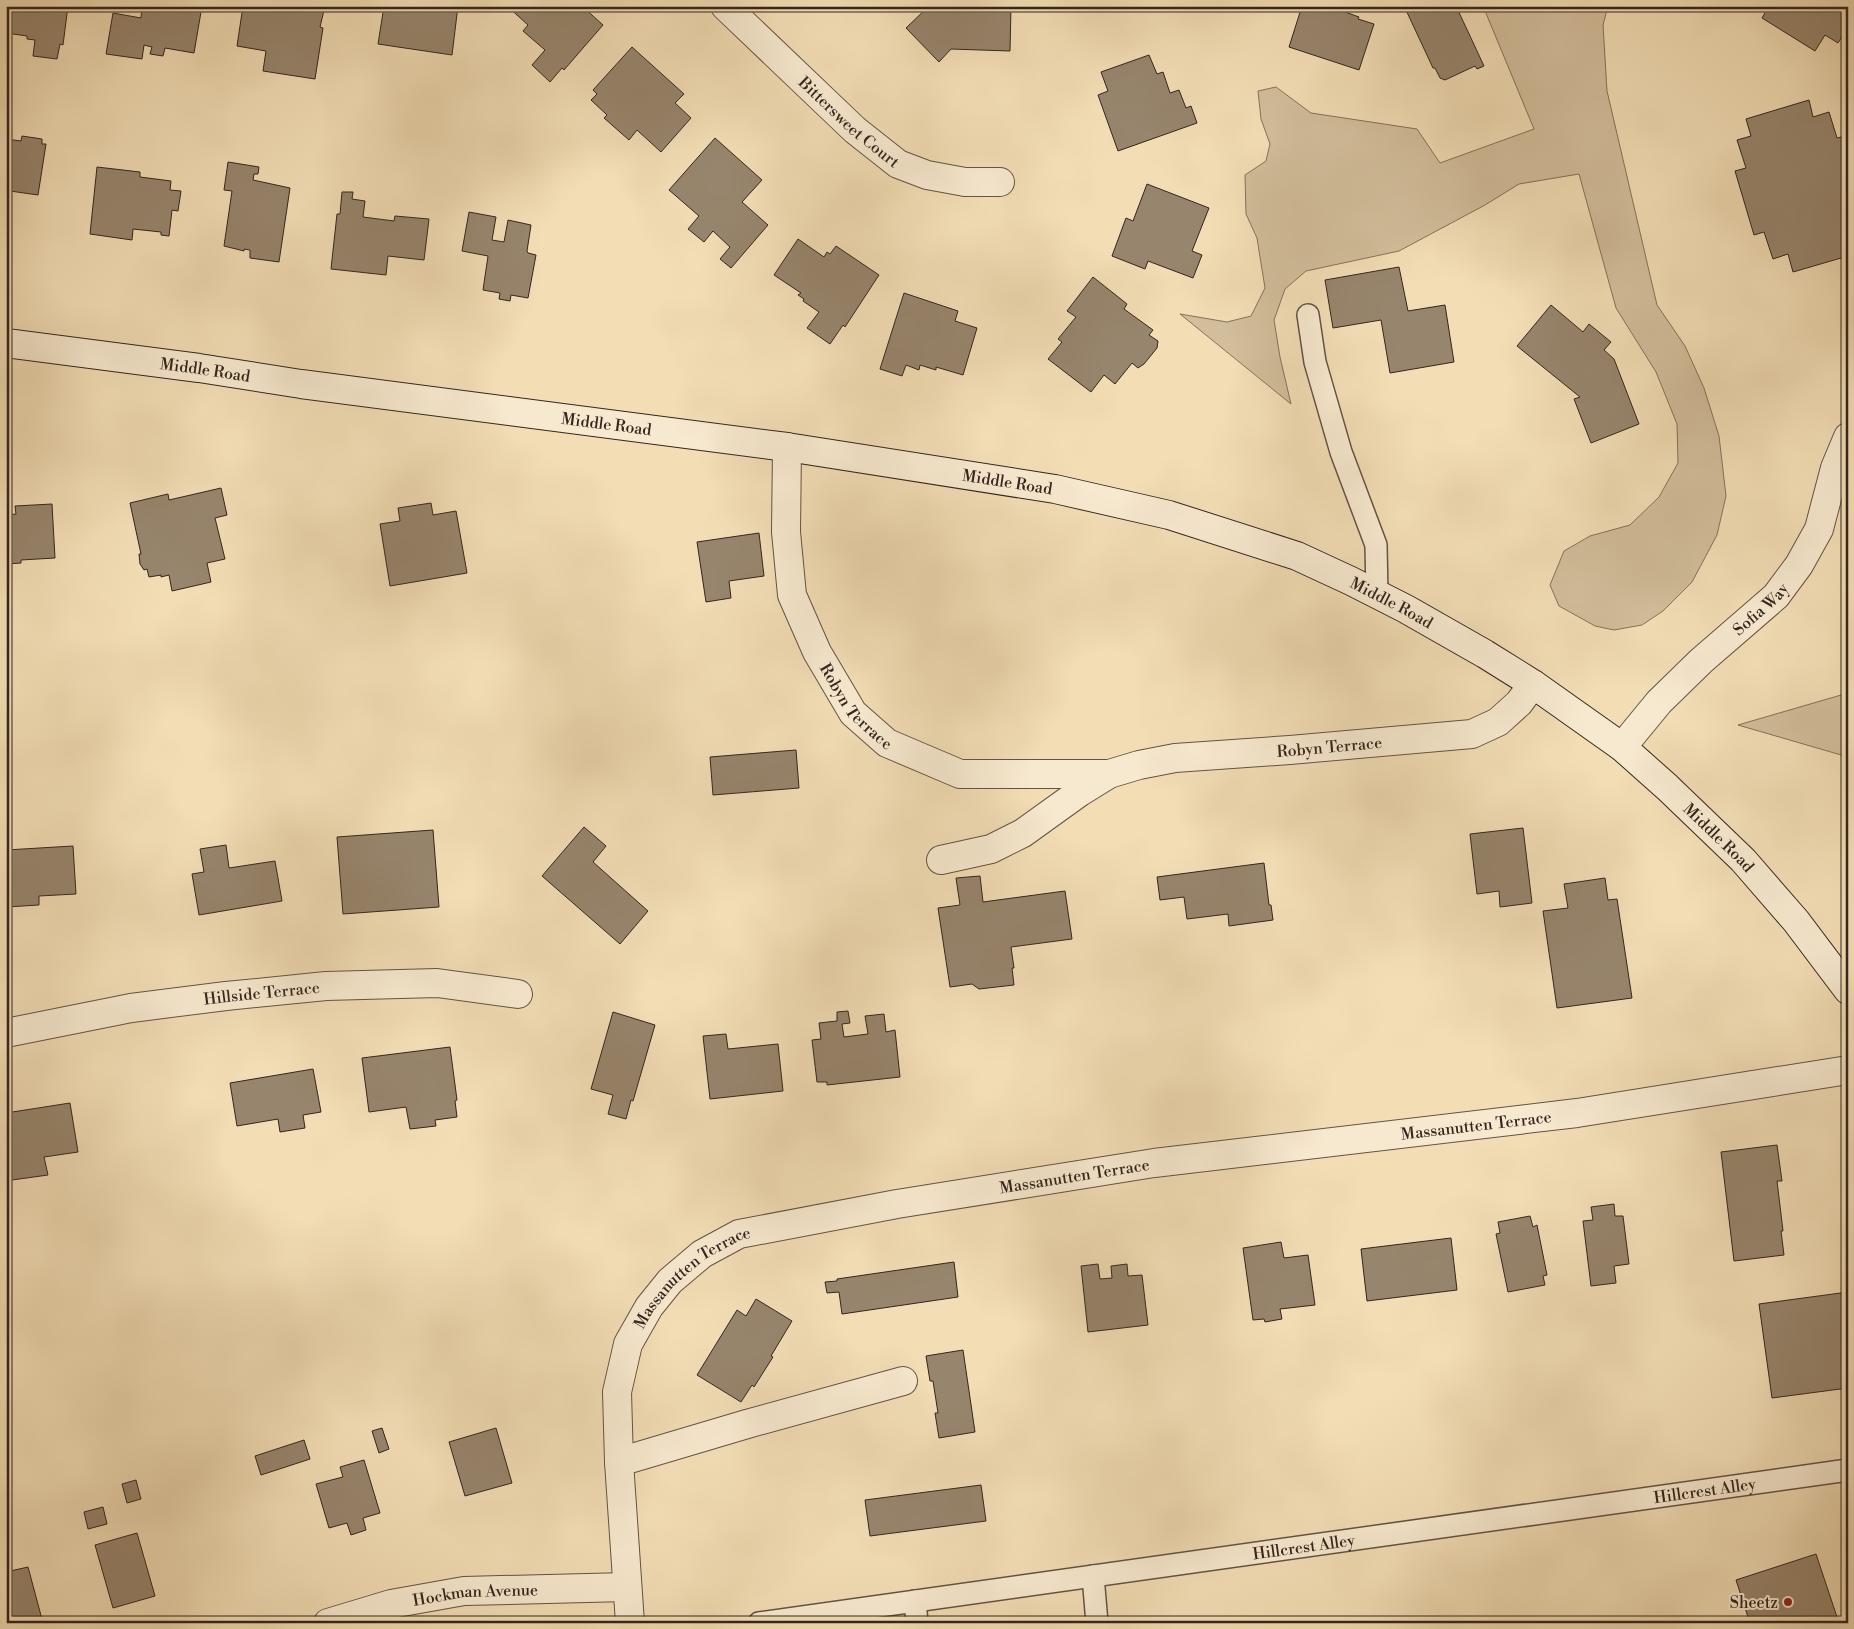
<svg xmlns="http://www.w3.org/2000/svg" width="1854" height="1629" font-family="'Libre Bodoni',serif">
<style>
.green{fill:#d2be9b;stroke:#83725c}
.building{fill:#97856d;stroke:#34251e}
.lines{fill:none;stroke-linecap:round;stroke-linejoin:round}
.lane-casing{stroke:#645344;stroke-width:24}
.street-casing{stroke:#645344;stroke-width:30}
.secondary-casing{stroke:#34251e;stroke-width:30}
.lane{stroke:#f7e9cf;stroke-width:21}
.street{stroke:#f7e9cf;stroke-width:28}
.secondary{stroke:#f7e9cf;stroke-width:28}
.poi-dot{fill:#8f2418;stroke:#f7e9cf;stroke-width:2}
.labels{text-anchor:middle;stroke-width:4;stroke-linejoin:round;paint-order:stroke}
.street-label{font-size:16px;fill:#34251e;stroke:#f7e9cf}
.poi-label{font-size:16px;fill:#34251e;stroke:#f7e9cf;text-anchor:end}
</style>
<rect width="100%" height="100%" fill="#f2ddb5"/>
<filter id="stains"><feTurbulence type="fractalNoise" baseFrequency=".004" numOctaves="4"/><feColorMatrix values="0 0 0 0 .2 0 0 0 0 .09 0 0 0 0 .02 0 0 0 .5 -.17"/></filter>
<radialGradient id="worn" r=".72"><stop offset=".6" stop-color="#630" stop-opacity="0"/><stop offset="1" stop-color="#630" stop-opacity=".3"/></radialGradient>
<g class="green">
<polygon points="1483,6 1608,6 1603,25 1607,91 1657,305 1685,346 1704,388 1719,436 1726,496 1717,535 1692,582 1663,611 1642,625 1614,630 1595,626 1559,606 1550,585 1564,551 1590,536 1630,525 1659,497 1678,463 1677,424 1656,372 1616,308 1579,174 1519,184 1485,205 1399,251 1306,271 1285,289 1274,320 1280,357 1291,404 1180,314 1227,322 1251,316 1265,288 1257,238 1246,214 1245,175 1266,161 1270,144 1261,119 1258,91 1276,87 1311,113 1417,129 1440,163 1534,129"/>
<polygon points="1848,693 1848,757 1738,725"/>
</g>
<g class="building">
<polygon points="6,6 68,6 63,45 60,44 57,59 33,56 35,40 27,39 27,36 6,33"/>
<polygon points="142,6 202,6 194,53 165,48 163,56 150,54 152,47 144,45 142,59 106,54 113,13 141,18"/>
<polygon points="243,6 325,6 320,27 323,28 315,79 263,71 266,51 237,46"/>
<polygon points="384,6 458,6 452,55 378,44"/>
<polygon points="507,6 582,6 603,25 564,70 562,68 550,82 532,65 545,50 523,31 528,25"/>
<polygon points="929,6 1011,6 1010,51 951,49 939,62 906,28"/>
<polygon points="1302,6 1338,6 1337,9 1359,17 1358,19 1374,24 1359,70 1289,47"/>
<polygon points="1409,6 1456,6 1484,66 1477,69 1475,66 1445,80 1440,78 1435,68 1433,68 1405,8"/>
<polygon points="1769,6 1848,6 1848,27 1838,43 1825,35 1815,51 1762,18"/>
<polygon points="632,47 684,94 675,103 691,118 661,152 637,130 629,140 604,118 607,115 591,100 597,94 593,90"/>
<polygon points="1149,55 1157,74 1163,72 1170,93 1179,90 1186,108 1191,106 1197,123 1118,151 1098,95 1108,91 1101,72"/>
<polygon points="1809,100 1813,117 1829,112 1837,138 1846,136 1848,140 1848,256 1793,272 1788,254 1773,259 1764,232 1754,235 1735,171 1746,168 1737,140 1751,136 1746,119"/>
<polygon points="22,136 42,139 42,144 46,144 38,195 10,191 6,213 6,139 21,141"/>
<polygon points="715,138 762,180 742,202 768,225 731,268 720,259 730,247 713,231 704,242 688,229 699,216 669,190"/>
<polygon points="228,162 259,167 258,174 254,174 253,180 290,188 279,262 250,258 250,250 244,249 244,251 224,246 232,191 224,190"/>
<polygon points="97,167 140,172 140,177 171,181 170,190 181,191 178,211 172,210 169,236 161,235 161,232 133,229 132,240 90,234"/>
<polygon points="1147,184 1209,208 1192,251 1202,255 1193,278 1148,261 1145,269 1112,256 1126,218 1133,221"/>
<polygon points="342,192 353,192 352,199 365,201 363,217 394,221 395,216 429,219 424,260 388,256 386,275 331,269 337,214 340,214"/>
<polygon points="469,212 496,217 492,240 504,242 508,220 531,225 527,251 528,253 536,255 528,298 511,295 510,301 499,299 500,293 483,290 488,256 462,251"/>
<polygon points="798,239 824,257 827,252 830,254 836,246 879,275 845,327 843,325 830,344 807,328 819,312 803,301 804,299 798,295 801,293 774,275"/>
<polygon points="1399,267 1408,311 1445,305 1454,362 1390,373 1381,320 1333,328 1325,280"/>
<polygon points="1093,277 1127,304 1124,309 1153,330 1149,335 1158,341 1157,348 1144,364 1138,368 1132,363 1115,384 1104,375 1091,392 1048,359 1062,342 1058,339 1076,317 1067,311"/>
<polygon points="904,293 958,311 955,321 977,328 963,375 936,367 936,370 920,365 919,370 906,365 902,376 880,369"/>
<polygon points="1551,305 1583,332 1589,324 1611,342 1604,350 1614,359 1639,424 1591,443 1574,399 1580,397 1517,346"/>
<polygon points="221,488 227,515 215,518 225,559 207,563 211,582 172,591 169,575 161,577 161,575 149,577 147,569 144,570 140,564 139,554 141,554 130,503 168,494 169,500"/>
<polygon points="431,503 433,515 456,511 467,573 390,586 380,524 400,521 398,508"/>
<polygon points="52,504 55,558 21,560 21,563 6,564 6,515 16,514 15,506"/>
<polygon points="759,533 764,576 729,581 731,598 706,602 697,542"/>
<polygon points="796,750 799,788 713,795 710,757"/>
<polygon points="584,827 606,846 593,862 648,911 620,944 542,876"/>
<polygon points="1523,828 1532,903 1500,907 1499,891 1477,894 1470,834"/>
<polygon points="433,830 439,907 343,914 337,837"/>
<polygon points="226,845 229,868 275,861 282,901 199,915 192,874 204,872 200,849"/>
<polygon points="73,846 76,894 39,896 39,905 6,907 6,850"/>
<polygon points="1264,863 1269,905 1271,905 1273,920 1229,926 1228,914 1187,919 1184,897 1160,900 1157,877"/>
<polygon points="980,876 983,902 1065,891 1072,939 1011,947 1014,968 1012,968 1014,985 979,989 972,984 950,987 938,908 960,905 956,878"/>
<polygon points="1605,878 1608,900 1617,899 1632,998 1557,1008 1543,911 1568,908 1564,884"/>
<polygon points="848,1011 850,1023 842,1024 844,1037 868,1034 865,1016 884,1014 886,1032 895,1030 900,1077 827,1085 827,1082 817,1082 812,1040 821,1039 819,1023 837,1021 837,1012"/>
<polygon points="613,1012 655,1025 633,1101 631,1100 626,1119 608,1114 613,1095 591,1089"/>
<polygon points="726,1034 728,1049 778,1044 783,1091 710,1099 703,1036"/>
<polygon points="450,1047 457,1100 455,1101 457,1117 435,1120 436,1126 410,1129 406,1107 369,1112 362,1058"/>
<polygon points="313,1069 321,1112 303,1115 305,1128 280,1132 278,1119 237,1126 230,1083"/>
<polygon points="70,1103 78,1152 44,1157 48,1175 12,1180 10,1162 6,1163 6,1113"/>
<polygon points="1777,1145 1782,1181 1777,1181 1783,1231 1781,1231 1784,1255 1734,1261 1721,1152"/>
<polygon points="1614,1204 1615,1216 1623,1216 1629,1264 1614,1266 1616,1283 1591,1286 1583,1221 1593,1220 1591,1207"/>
<polygon points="1530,1216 1533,1227 1537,1225 1547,1275 1543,1276 1545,1285 1508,1292 1496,1234 1500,1233 1498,1222"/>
<polygon points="1451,1238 1457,1290 1367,1301 1361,1249"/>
<polygon points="1281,1242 1284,1258 1308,1255 1315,1305 1280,1309 1282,1319 1265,1322 1264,1319 1253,1320 1243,1248"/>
<polygon points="954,1262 958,1297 842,1314 839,1292 827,1293 825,1282 837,1281 837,1279"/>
<polygon points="1098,1264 1100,1279 1112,1278 1111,1266 1127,1264 1128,1276 1142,1275 1148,1325 1088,1332 1081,1266"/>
<polygon points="1848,1292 1848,1388 1772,1398 1759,1304"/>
<polygon points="756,1299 792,1321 771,1356 773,1357 754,1387 752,1385 741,1402 697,1375 737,1310 746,1316"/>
<polygon points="963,1350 975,1432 939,1438 935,1413 938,1413 933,1381 930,1381 926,1356"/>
<polygon points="382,1428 389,1449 379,1453 372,1431"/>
<polygon points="496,1428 512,1483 465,1496 449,1442"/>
<polygon points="304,1440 310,1459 261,1475 255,1456"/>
<polygon points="364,1460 380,1513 363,1518 366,1530 351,1535 347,1523 329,1528 316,1484 343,1477 340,1467"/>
<polygon points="136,1480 141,1499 127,1503 122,1484"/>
<polygon points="981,1485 986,1521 870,1536 865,1500"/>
<polygon points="103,1507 107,1524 88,1529 84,1512"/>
<polygon points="137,1533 155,1596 113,1608 95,1545"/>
<polygon points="1816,1554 1839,1623 1750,1623 1736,1580"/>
<polygon points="28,1567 43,1623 6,1623 6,1572"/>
</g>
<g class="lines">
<defs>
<g id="lane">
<polyline points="1308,315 1315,362 1341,452 1376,545 1377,595"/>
<polyline points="1093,1576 1097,1623"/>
<polyline points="915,1601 917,1623"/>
<path id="s1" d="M759,1623L1848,1470"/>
</g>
<g id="street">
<path id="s2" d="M725,6L855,130L898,164L927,175L965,182H1000"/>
<path id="s3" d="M787,447L786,532L792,595L817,652L853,713L887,743L960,774H1109"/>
<path id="s4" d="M1622,747L1659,702L1701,661L1776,596L1799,565L1819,529L1835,468L1848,437"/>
<path id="s5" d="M941,860L991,849L1023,833L1080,792L1109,774L1139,765L1175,758L1290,750L1472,734L1498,722L1519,703L1533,684"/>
<path id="s6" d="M6,1033L131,1008L226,996L326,986L437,983L518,994"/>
<polyline points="619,1462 747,1424 903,1381"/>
<path id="s7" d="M328,1623L391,1604L464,1591L627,1587"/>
<path id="s8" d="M630,1623L619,1462L617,1392L628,1344L649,1307L670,1281L702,1254L739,1234L897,1204L1154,1163L1577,1113L1848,1070"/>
</g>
<g id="secondary">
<path id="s9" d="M6,343L199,368L301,384L787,447L1055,489L1169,515L1297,556L1351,581L1406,609L1485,654L1533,684L1622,747L1667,787L1743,860L1796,921L1848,990"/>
</g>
</defs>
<use href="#lane" class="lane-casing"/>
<use href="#street" class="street-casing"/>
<use href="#secondary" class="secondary-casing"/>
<use href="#lane" class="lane"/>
<use href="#street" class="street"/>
<use href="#secondary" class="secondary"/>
</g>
<circle class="poi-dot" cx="1788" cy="1602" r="5"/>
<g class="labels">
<g class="street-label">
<text dy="6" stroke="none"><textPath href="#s2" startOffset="170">Bittersweet Court</textPath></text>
<text dy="6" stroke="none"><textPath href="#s9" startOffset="201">Middle Road</textPath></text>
<text dy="6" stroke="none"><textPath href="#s9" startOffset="606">Middle Road</textPath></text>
<text dy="6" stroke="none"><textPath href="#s9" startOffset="1011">Middle Road</textPath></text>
<text dy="6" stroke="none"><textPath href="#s9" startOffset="1416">Middle Road</textPath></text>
<text dy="6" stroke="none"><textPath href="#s4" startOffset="196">Sofia Way</textPath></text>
<text dy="6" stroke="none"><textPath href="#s3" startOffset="278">Robyn Terrace</textPath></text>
<text dy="6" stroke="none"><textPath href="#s5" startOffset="414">Robyn Terrace</textPath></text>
<text dy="6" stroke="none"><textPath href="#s9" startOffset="1821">Middle Road</textPath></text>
<text dy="6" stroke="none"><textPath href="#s6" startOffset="259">Hillside Terrace</textPath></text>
<text dy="6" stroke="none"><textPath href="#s8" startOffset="1186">Massanutten Terrace</textPath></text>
<text dy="6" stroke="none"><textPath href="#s8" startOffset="781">Massanutten Terrace</textPath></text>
<text dy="6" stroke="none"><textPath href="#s8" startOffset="376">Massanutten Terrace</textPath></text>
<text dy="6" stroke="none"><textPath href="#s1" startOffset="955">Hillcrest Alley</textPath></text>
<text dy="6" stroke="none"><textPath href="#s1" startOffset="550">Hillcrest Alley</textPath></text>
<text dy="6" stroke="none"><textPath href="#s7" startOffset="151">Hockman Avenue</textPath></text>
</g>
<g class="poi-label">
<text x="1778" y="1608">Sheetz</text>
</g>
</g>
<rect width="1854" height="1629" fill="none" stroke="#f2ddb5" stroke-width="25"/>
<rect x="8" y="8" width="1839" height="1614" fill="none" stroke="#34251e" stroke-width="2.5"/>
<rect x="12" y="12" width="1829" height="1604" fill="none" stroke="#34251e"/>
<rect width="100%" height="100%" filter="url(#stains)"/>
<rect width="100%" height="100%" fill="url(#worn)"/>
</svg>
